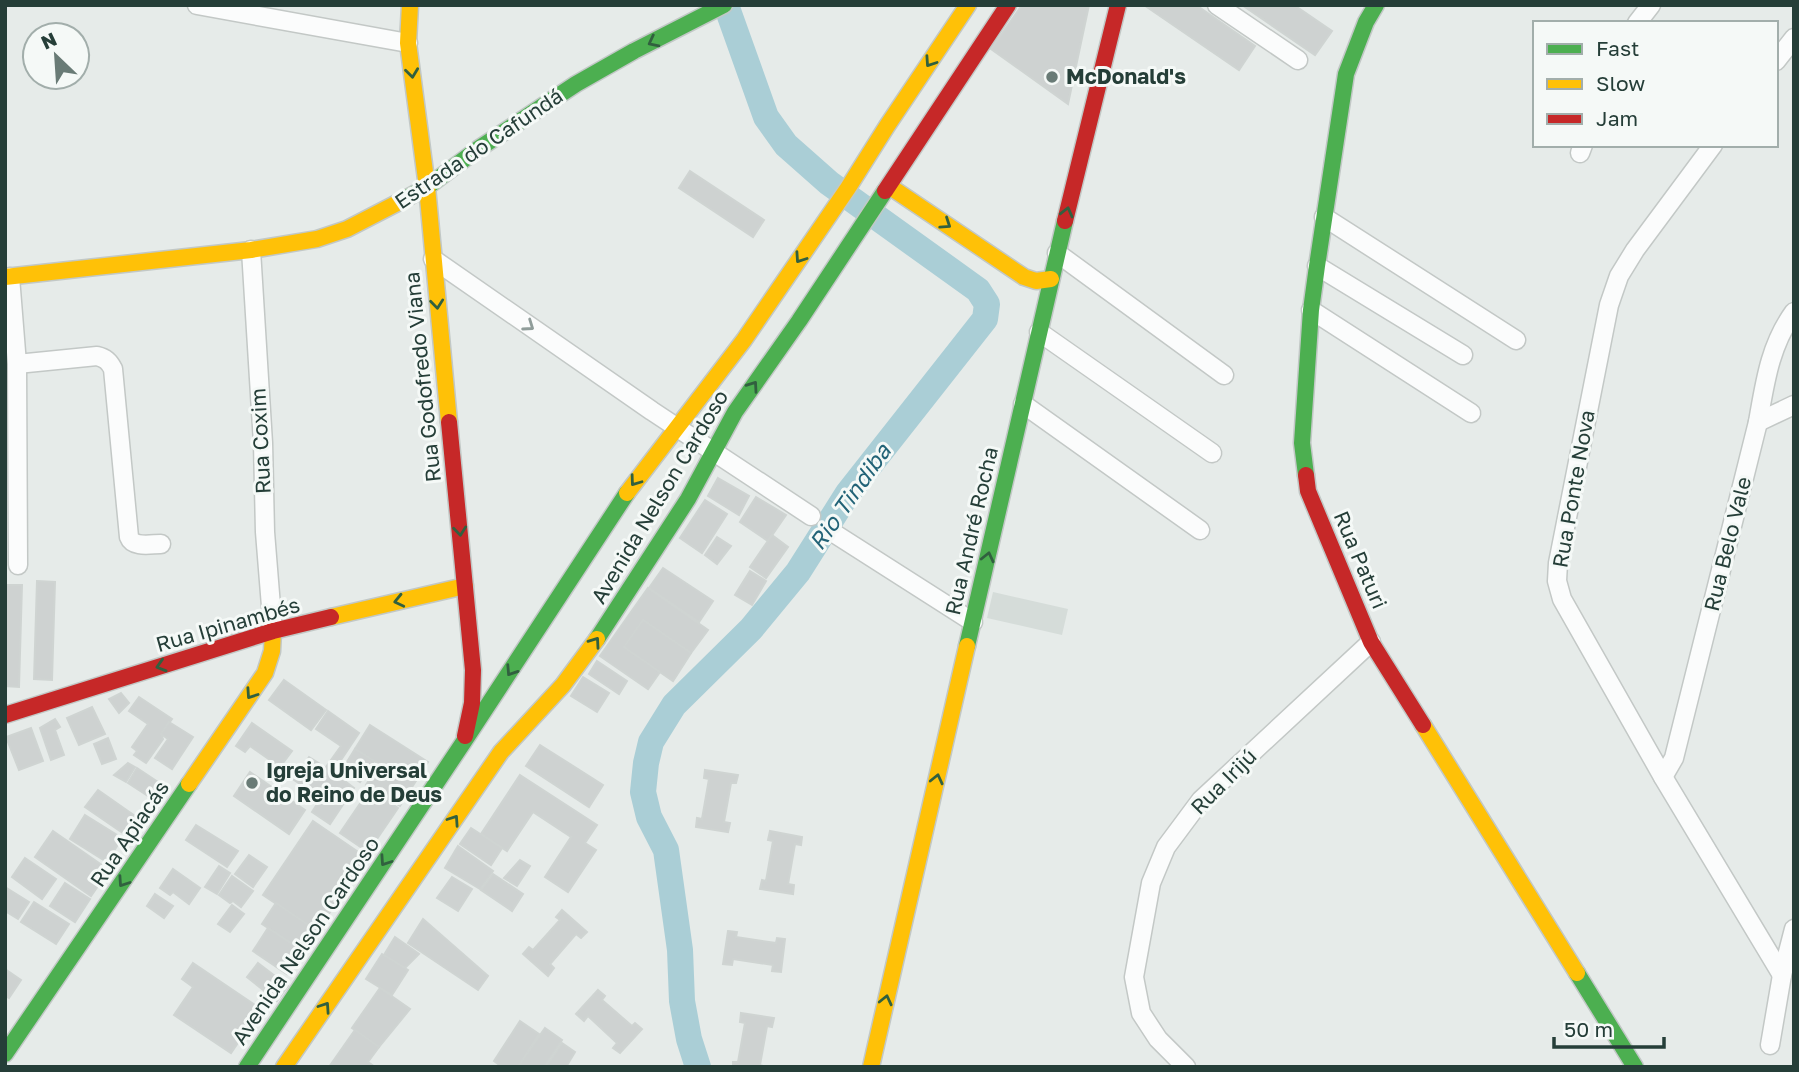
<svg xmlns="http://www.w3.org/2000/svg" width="1799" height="1072" font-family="'Golos Text',sans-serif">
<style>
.built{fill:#d5dcd9}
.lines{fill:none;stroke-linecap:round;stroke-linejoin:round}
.river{stroke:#aaced6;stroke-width:26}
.building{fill:#ced2d1;stroke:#cfd4d2;stroke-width:2}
.street-casing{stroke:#c3c8c6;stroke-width:21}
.fast-casing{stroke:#c2c8c6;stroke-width:19}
.slow-casing{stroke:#c2c8c6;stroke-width:19}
.jam-casing{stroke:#c2c8c6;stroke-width:19}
.street{stroke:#fbfcfc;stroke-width:18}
.fast{stroke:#4caf50;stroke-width:16}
.slow{stroke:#ffc107;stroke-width:16}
.jam{stroke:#c62828;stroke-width:16}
.oneway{stroke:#31603f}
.oneway2{stroke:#909d9a}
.poi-dot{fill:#697b76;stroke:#f5f9f7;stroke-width:2.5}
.labels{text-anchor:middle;stroke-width:6;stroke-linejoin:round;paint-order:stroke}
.poi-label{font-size:21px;font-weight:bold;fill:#253e38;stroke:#f5f9f7;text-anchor:start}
.street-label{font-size:21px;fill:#253e38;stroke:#f5f9f7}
.water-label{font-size:23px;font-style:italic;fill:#226377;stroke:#f5f9f7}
</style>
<rect width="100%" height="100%" fill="#e6ebe9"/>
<polygon class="built" points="993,592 1068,609 1062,635 987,618"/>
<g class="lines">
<polyline class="river" points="698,1067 689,1039 682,1001 680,950 666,850 649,817 643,792 646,763 651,742 674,705 751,629 798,572 848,493 985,319 987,304 978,290 829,183 786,145 766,117 726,5"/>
</g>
<g class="building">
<polygon points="1022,5 1089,5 1068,104 991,49"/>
<polygon points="1144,5 1196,5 1255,46 1239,70"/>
<polygon points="1242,5 1294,5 1332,31 1315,55"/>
<polygon points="690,171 764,220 753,237 679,188"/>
<polygon points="718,478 749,496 739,515 708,496"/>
<polygon points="756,497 786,515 768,541 740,522"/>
<polygon points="705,500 727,514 702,553 680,538"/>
<polygon points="772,535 788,547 766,578 750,567"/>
<polygon points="717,537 731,546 717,564 705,555"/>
<polygon points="663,568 713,601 699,622 649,588"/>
<polygon points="750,571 766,581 752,605 735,595"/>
<polygon points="37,581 55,582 52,680 34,679"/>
<polygon points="5,585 22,585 19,687 5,686"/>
<polygon points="648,588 708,630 691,653 643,620 624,647 660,672 648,689 600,656"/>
<polygon points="643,620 691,653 673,681 624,647"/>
<polygon points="597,661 627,681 619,694 589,674"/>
<polygon points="583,677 609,693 597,712 571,696"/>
<polygon points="284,680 326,710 311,730 269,700"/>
<polygon points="121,693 129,703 119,713 109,699"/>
<polygon points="139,697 172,719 161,734 163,739 146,763 134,755 137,751 132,747 148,724 129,711"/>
<polygon points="92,707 105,734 79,745 67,718"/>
<polygon points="328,711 359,733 333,772 326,767 341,746 316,729"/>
<polygon points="55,719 60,727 55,730 64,755 51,760 40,728"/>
<polygon points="169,722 193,737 172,769 155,758 168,739 161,734"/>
<polygon points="252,723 292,751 280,767 250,746 245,752 236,746"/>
<polygon points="370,725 428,762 400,806 366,785 379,764 355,749"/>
<polygon points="31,728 43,761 19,770 6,737"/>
<polygon points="108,738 116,759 102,764 94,744"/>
<polygon points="540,745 603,785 589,807 526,766"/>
<polygon points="355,749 374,761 360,782 342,770"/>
<polygon points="309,757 333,772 354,788 330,824 312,812 321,798 294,780"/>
<polygon points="128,763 135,767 126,782 114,775"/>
<polygon points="137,768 164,786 154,800 128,783"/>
<polygon points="705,770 738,775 736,783 731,783 724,822 730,823 728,832 696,827 697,818 702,819 709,779 704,778"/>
<polygon points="250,772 305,810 289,834 234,796"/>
<polygon points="520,775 597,825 585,843 596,850 568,892 545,877 571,837 533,812 507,851 481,834"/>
<polygon points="370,789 398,808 368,852 340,833"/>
<polygon points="98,790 135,816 123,833 85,807"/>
<polygon points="85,815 122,838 107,862 70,839"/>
<polygon points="313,821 367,858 317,931 263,895"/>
<polygon points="196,825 238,851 227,867 186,840"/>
<polygon points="471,828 502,848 491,865 460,844"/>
<polygon points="53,831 109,870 91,896 35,857"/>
<polygon points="770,831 802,837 801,845 795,844 788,884 794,885 793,894 760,889 762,880 766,881 773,841 768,840"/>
<polygon points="458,846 493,871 480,889 445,868"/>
<polygon points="249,855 267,867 253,887 235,874"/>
<polygon points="25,858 56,879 42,899 12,877"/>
<polygon points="520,860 530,866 517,886 504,878"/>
<polygon points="219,866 230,873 217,894 205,887"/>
<polygon points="173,869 200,888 189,904 173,892 170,895 160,888"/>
<polygon points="493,874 523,894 512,911 481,890"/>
<polygon points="232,876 253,891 241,907 233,901 230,903 219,895"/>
<polygon points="452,877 472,889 458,911 437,898"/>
<polygon points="65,883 90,899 75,922 50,906"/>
<polygon points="5,887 29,902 18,919 5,911"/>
<polygon points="155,894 173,906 164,918 147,906"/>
<polygon points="34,902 69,924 56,944 21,922"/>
<polygon points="276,903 317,931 303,951 262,924"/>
<polygon points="232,905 244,914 230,932 218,924"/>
<polygon points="562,910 587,932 581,938 576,934 550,964 554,968 548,976 523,954 529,947 533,950 560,920 556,917"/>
<polygon points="423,919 488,976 478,990 408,943"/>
<polygon points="268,928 303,951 287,974 253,951"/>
<polygon points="728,931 737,932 736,937 776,943 777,938 785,939 781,972 772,971 773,965 733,959 732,965 723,964"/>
<polygon points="395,937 419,954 405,968 384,955"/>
<polygon points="382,954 408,970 392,995 366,979"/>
<polygon points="193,963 261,1009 231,1053 174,1015 193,987 182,979"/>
<polygon points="258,963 288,986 277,1001 247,977"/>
<polygon points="5,969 21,980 9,998 5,996"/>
<polygon points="380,988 410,1009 379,1047 352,1028"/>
<polygon points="598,990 605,996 602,1000 632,1026 635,1023 642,1029 620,1053 613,1048 617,1043 588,1016 584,1021 576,1014"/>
<polygon points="741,1013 774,1018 772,1027 767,1026 760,1065 766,1067 733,1067 733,1062 738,1062 745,1023 740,1022"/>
<polygon points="520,1021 539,1034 518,1067 502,1067 494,1061"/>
<polygon points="545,1028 562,1040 544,1067 518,1067"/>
<polygon points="355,1030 379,1047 368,1062 375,1067 329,1067"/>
<polygon points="562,1043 575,1052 566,1067 546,1067"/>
</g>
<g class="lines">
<defs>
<g id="street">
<polyline points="197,5 408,43"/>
<polyline points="1217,5 1298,60"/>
<polyline points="1637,23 1651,5"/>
<polyline points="1776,61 1794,38"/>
<polyline points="1713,145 1635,250 1619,276 1609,305 1558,563 1557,581 1562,599 1663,777 1782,975"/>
<polyline points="1580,153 1583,145"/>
<polyline points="1324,217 1516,340"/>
<polyline points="251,250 263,443 265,532 273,631"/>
<polyline points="1057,253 1224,375"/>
<polyline points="433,259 652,411 811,516"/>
<polyline points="1317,266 1463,355"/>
<polyline points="10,277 17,364 18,565"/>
<polyline points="1311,310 1471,413"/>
<polyline points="1039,332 1212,453"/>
<path d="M17,364L97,356C105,358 109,361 113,369L129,537C133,548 151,544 161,544"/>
<polyline points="1023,404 1200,530"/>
<polyline points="1758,422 1794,405"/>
<polyline points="832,532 973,622"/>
<path d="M1663,777L1674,758L1758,422C1765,382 1770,345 1794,312"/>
<polyline points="1770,1045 1782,975 1794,929"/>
<polyline points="1186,1067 1158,1039 1141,1013 1134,977 1151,883 1166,847 1201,800 1371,642"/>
</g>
<g id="fast">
<polyline points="405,199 427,187 478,149 576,84 634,51 724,5"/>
<polyline points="1306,475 1302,443 1311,310 1317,266 1346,74 1366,22 1376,5"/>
<polyline points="597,639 688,499 735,412 799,321 885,191"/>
<polyline points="967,646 1065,221"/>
<polyline points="1577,973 1635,1067"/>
<polyline points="5,1054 189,784"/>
<polyline points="247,1067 463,743 627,493"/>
</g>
<g id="slow">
<polyline points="410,5 408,43 427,187 449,422"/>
<polyline points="889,186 1024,277 1036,281 1051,279"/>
<polyline points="5,277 251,250 317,239 347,229 405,199"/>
<polyline points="627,493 744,340 848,188 887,126 968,5"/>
<polyline points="331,617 465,586"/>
<polyline points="1423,725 1577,973"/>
<polyline points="189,784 265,673 272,651 273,631"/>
<polyline points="284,1067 501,752 563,685 597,639"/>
<polyline points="871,1067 967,646"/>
</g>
<g id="jam">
<polyline points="885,191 1008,5"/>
<polyline points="1065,221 1118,5"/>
<polyline points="449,422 473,670 472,703 465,736"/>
<polyline points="1306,475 1308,491 1371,642 1423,725"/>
<polyline points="5,715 273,631 331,617"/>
</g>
</defs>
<use href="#street" class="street-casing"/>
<use href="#fast" class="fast-casing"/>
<use href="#slow" class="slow-casing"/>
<use href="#jam" class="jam-casing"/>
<use href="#street" class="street"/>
<use href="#fast" class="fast"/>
<use href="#slow" class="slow"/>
<use href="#jam" class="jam"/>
</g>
<defs><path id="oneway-chevron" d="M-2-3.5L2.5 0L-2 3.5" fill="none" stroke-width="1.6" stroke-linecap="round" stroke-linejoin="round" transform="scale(1.75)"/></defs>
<g class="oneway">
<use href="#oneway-chevron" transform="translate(653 42) rotate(153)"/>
<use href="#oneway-chevron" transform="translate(930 62) rotate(124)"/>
<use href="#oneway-chevron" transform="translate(412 73) rotate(83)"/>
<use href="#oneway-chevron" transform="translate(1067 212) rotate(-76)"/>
<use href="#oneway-chevron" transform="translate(946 224) rotate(34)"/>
<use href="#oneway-chevron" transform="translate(800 258) rotate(124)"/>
<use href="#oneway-chevron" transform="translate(437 304) rotate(84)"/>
<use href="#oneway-chevron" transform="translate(753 386) rotate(-55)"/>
<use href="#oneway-chevron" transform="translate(635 481) rotate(126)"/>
<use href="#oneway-chevron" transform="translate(460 531) rotate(84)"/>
<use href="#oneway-chevron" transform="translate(988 557) rotate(-77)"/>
<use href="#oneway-chevron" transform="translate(399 601) rotate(167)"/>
<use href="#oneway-chevron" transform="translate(595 642) rotate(-55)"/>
<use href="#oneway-chevron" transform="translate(161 666) rotate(163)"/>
<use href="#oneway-chevron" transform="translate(511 671) rotate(123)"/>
<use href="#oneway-chevron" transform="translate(251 694) rotate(124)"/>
<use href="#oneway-chevron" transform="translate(937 779) rotate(-77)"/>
<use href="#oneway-chevron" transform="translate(454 820) rotate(-56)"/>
<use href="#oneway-chevron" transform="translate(385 861) rotate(124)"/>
<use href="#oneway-chevron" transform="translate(123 882) rotate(124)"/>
<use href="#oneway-chevron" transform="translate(886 1000) rotate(-77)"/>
<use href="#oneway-chevron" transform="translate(325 1007) rotate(-56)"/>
</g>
<use class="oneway2" href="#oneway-chevron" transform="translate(529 326) rotate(35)"/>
<g class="poi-dot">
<circle cx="1052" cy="77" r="7"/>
<circle cx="252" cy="783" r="7"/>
</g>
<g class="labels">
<g class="poi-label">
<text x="1066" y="84">McDonald's</text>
<text x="266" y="778">Igreja Universal<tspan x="266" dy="24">do Reino de Deus</tspan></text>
</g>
<g class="street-label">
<text transform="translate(479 149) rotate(-34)" y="7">Estrada do Cafundá</text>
<text transform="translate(423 377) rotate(-96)" y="7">Rua Godofredo Viana</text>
<text transform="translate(261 441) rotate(-93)" y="7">Rua Coxim</text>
<text transform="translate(1574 489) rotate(-80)" y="7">Rua Ponte Nova</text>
<text transform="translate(660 497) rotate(-59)" y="7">Avenida Nelson Cardoso</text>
<text transform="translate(972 531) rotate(-77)" y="7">Rua André Rocha</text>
<text transform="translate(1728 544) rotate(-76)" y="7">Rua Belo Vale</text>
<text transform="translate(1360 560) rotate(67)" y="7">Rua Paturi</text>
<text transform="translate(228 625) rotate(-16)" y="7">Rua Ipinambés</text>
<text transform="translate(1224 782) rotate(-45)" y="7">Rua Irijú</text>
<text transform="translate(130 834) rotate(-56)" y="7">Rua Apiacás</text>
<text transform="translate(306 941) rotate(-56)" y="7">Avenida Nelson Cardoso</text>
</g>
<g class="water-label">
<text transform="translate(850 497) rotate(-55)" y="8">Rio Tindiba</text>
</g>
</g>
<rect width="1799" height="1072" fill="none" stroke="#253e38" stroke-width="14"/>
<rect x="1533" y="21" width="245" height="126" fill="#f5f9f7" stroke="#a2aeab" stroke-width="2"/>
<rect x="1547" y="44" width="35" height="10" fill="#4caf50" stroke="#a2aeab" stroke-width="2"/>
<text x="1596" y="56" font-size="21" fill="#253e38">Fast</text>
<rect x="1547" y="79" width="35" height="10" fill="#ffc107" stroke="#a2aeab" stroke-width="2"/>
<text x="1596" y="91" font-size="21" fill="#253e38">Slow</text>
<rect x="1547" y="114" width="35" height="10" fill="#c62828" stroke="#a2aeab" stroke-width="2"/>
<text x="1596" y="126" font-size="21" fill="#253e38">Jam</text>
<g transform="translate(56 56) rotate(335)"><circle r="33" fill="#f5f9f7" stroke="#a2aeab" stroke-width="2"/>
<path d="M0-5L12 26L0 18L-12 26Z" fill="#697b76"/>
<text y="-10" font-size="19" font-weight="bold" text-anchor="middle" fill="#253e38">N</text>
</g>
<path d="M1554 1037v10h110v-10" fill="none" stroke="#253e38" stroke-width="3.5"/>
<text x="1564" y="1037" font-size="21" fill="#253e38" stroke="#f5f9f7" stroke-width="5" paint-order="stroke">50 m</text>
</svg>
